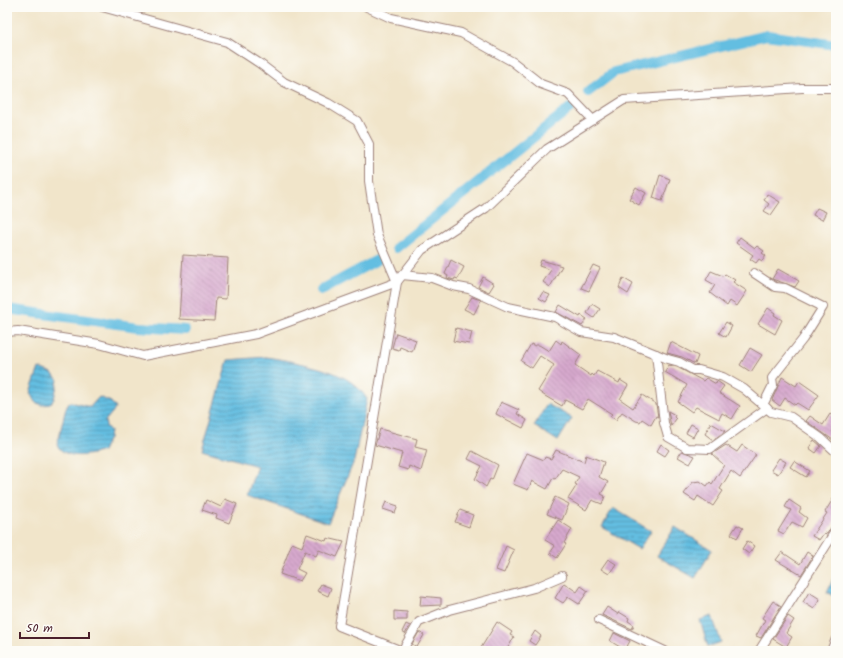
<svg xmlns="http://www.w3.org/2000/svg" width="843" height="658" font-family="Kalam,sans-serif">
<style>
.water{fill:url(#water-rules);stroke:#566e86}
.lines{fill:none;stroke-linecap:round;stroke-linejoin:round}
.canal{stroke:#63bee1;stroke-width:10}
.building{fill:url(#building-back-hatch)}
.minor-casing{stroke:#9e827a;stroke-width:10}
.minor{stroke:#fff;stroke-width:8}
</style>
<defs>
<pattern id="water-rules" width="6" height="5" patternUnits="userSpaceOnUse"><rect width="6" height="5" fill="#63bee1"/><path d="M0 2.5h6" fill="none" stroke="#549ab7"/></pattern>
<pattern id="building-back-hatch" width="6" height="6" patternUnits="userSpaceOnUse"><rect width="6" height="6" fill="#d7a9ce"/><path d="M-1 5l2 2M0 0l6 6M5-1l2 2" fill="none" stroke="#b089a7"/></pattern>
</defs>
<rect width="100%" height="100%" fill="#fdfcf7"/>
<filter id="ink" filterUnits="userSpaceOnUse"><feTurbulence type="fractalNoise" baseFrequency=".025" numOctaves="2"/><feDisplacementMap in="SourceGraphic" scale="8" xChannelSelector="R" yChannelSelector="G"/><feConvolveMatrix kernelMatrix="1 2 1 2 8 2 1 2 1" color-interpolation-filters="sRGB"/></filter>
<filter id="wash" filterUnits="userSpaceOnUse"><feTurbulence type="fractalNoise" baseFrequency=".012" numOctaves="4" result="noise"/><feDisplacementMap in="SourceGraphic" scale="16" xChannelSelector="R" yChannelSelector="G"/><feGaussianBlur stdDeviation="0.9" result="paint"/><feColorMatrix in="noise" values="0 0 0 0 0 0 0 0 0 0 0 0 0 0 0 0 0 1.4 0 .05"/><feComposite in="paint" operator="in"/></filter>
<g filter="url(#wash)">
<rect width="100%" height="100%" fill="#f1e5ca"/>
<g class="water">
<path d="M266,357C291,361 340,369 357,387C361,390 364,395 367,399L354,461L328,523L247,495L257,466L202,450L228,360Z"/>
<polygon points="39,368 52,373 58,380 54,399 50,404 42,405 35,402 30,393"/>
<path d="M99,397L111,402L116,408L105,421L106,426L110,431L109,438L103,451C88,456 66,460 57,445L66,408L70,402L90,407Z"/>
<polygon points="547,404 572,418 558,441 534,426"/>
<polygon points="613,508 651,531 639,549 602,527"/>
<polygon points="675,527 712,550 695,578 657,556"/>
<polygon points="836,573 836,597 827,592"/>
<polygon points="712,616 721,642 708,647 700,620"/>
</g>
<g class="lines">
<g class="canal">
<polyline points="588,92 614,72 767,35 836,45"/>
<polyline points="396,248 570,108"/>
<polyline points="321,290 379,259"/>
<polyline points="7,309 139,327 185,330"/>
</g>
</g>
<g id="blocks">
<g class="building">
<polygon points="660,175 670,179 662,201 653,198"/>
<polygon points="636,187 646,193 639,205 629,199"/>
<polygon points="767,194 780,202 771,215 764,211 769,204 764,200"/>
<polygon points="817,208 826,212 822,220 813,215"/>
<polygon points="740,237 755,248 757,246 764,251 762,253 766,256 762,261 759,259 756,263 750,259 753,255 736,243"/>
<polygon points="183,255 228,258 226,299 216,298 214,321 179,319"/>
<polygon points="451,260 464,267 458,279 455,278 454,280 447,278 448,276 445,274"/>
<polygon points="541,260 562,266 550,287 543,282 551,270 539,266"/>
<polygon points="593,265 600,268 589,291 581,288"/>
<polygon points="778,269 799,281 795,287 772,279"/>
<polygon points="711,271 723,276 725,274 735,280 733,282 747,291 737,306 730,301 727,306 710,293 715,285 706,280"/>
<polygon points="483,277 494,284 489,292 478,287"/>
<polygon points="623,278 633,284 628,294 619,288"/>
<polygon points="543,292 550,295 546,302 539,298"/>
<polygon points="472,297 481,300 474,314 464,309"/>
<polygon points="592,304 600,309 594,318 587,313"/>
<polygon points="560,305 580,317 581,315 587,319 582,326 556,312"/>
<polygon points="768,308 775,313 774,315 782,320 775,334 758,324"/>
<polygon points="726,322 732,326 726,337 719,333"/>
<polygon points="456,328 472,332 469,344 453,341"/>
<polygon points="396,333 416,340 412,352 400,347 399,350 392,348"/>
<polygon points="556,340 561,344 562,341 581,355 575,365 591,376 592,374 594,376 597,371 619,383 620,380 628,385 620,399 633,408 642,395 656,404 658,417 656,416 651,425 642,419 640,422 636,421 622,412 616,420 610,416 612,414 588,399 582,409 565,400 562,406 545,396 538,391 554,365 540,356 532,368 521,361 531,344 535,346 536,345 539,345 549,351"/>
<polygon points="671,342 698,356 695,364 682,357 667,353"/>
<polygon points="750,348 762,355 751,372 740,365"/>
<polygon points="669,365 677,367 703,381 706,378 716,384 717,381 724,386 719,393 740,406 732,419 722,413 719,419 696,407 692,412 678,402 687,385 665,372"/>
<polygon points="782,377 796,386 799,381 819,395 808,410 797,403 795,405 785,398 780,406 772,400"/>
<polygon points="501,402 519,410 517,414 527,420 523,428 496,414"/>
<polygon points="668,411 675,415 674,417 676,419 671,426"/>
<polygon points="830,414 836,418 836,433 832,431 836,435 833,440 806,421 810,416 823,425"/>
<polygon points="711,423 725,431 713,440 705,434"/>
<polygon points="691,424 698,428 693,437 686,433"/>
<polygon points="380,429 417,439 415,447 427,450 421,471 409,466 408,470 398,467 402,453 375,445"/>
<polygon points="814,440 821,446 816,453 809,448"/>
<polygon points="661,444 669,450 665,456 657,451"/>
<polygon points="726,445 737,452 742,445 756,455 740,478 731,471 720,489 723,491 713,506 698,496 695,501 684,494 693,482 700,481 707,486 710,482 712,484 724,465 712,454"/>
<polygon points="556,450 584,462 586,455 604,462 599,477 608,482 601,494 605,496 602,504 592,500 586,510 568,499 577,485 575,484 579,477 562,469 555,479 553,478 547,489 532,481 528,490 513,484 527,453 544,460 545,457 551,459"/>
<polygon points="472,451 498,465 492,480 490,479 486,487 475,479 482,466 468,459"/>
<polygon points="682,451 695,456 690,464 678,457"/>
<polygon points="779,458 786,462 778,474 771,470"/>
<polygon points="794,461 810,471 806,477 790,467"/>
<polygon points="836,494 836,519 827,534 824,533 819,540 812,536 827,513 825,512"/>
<polygon points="555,497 569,504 562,520 547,514"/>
<polygon points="225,499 237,504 229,523 216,518 217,515 202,510 206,500 221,507"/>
<polygon points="789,500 801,508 799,512 807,518 802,527 792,522 784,534 778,531 791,510 785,507"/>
<polygon points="386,502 398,506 395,513 383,509"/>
<polygon points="460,510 473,515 469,527 455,522"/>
<polygon points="558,520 572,529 564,543 566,544 557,558 550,553 555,546 545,540"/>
<polygon points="737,525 743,528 737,538 731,534"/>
<polygon points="307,534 326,541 327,538 344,542 337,557 319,550 316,556 305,551 297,569 305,573 300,581 280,574 292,543 302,547"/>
<polygon points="747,541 754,546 749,554 742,549"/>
<polygon points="506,546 514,550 504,573 496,570"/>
<polygon points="782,552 800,564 807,552 813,556 801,575 776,560"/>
<polygon points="608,559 616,564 609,574 601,569"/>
<polygon points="564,583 577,592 581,586 588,591 579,604 568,597 563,603 555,598"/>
<polygon points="321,584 331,588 328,596 317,591"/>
<polygon points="809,592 820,599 814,609 803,602"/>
<polygon points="421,596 441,598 441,605 420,606"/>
<polygon points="773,601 781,606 761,638 756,636 765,620 762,618"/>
<polygon points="607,607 618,614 619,612 629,618 628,621 634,625 632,629 602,615"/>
<polygon points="394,611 407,612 407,620 394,620"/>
<polygon points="788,616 794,620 786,633 792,637 786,647 773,639"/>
<polygon points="497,622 512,632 510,635 514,637 509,646 505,651 479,651"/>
<polygon points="406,624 410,626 405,634 402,632"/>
<polygon points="535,631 541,636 535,645 529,641"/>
<polygon points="419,632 424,635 417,647 412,644"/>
<polygon points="614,633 630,641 625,650 610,641"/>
</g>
</g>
</g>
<g filter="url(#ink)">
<use href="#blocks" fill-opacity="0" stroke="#9e827a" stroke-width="1"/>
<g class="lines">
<defs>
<g id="minor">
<polyline points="102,7 227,42 259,63 284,82 328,103 357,121 369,144 369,181 377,235 397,282 339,626 402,651"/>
<polyline points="367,7 391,18 461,33 513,62 541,84 568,94 593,120"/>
<polyline points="754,273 775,287 785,288 823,307 803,339 772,378 773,385 763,405"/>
<polyline points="402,275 432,278 453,286 469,289 508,307 555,317 581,332 614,337 668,359 679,362 693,370 699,370 723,377 744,389 771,412 791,417 821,438 836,452"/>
<polyline points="7,332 18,331 99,344 143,356 256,334 397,282 422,250 486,208 547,149 624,100 802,88 836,88"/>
<polyline points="656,354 664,423 668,437 687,448 710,449 767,408"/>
<polyline points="599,620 665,651"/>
<polyline points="402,651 419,622 449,610 534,588 562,576"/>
<polyline points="759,651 836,530"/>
<polyline points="831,651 836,639"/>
</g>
</defs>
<use href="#minor" class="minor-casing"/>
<use href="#minor" class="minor"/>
</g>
</g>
<rect width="843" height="658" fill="none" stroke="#fdfcf7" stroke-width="24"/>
<path d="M20 632v6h69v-6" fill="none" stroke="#4a1f2b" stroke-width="2"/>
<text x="26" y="632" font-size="12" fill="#4a1f2b" stroke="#fdfcf7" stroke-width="3" paint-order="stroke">50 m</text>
</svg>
